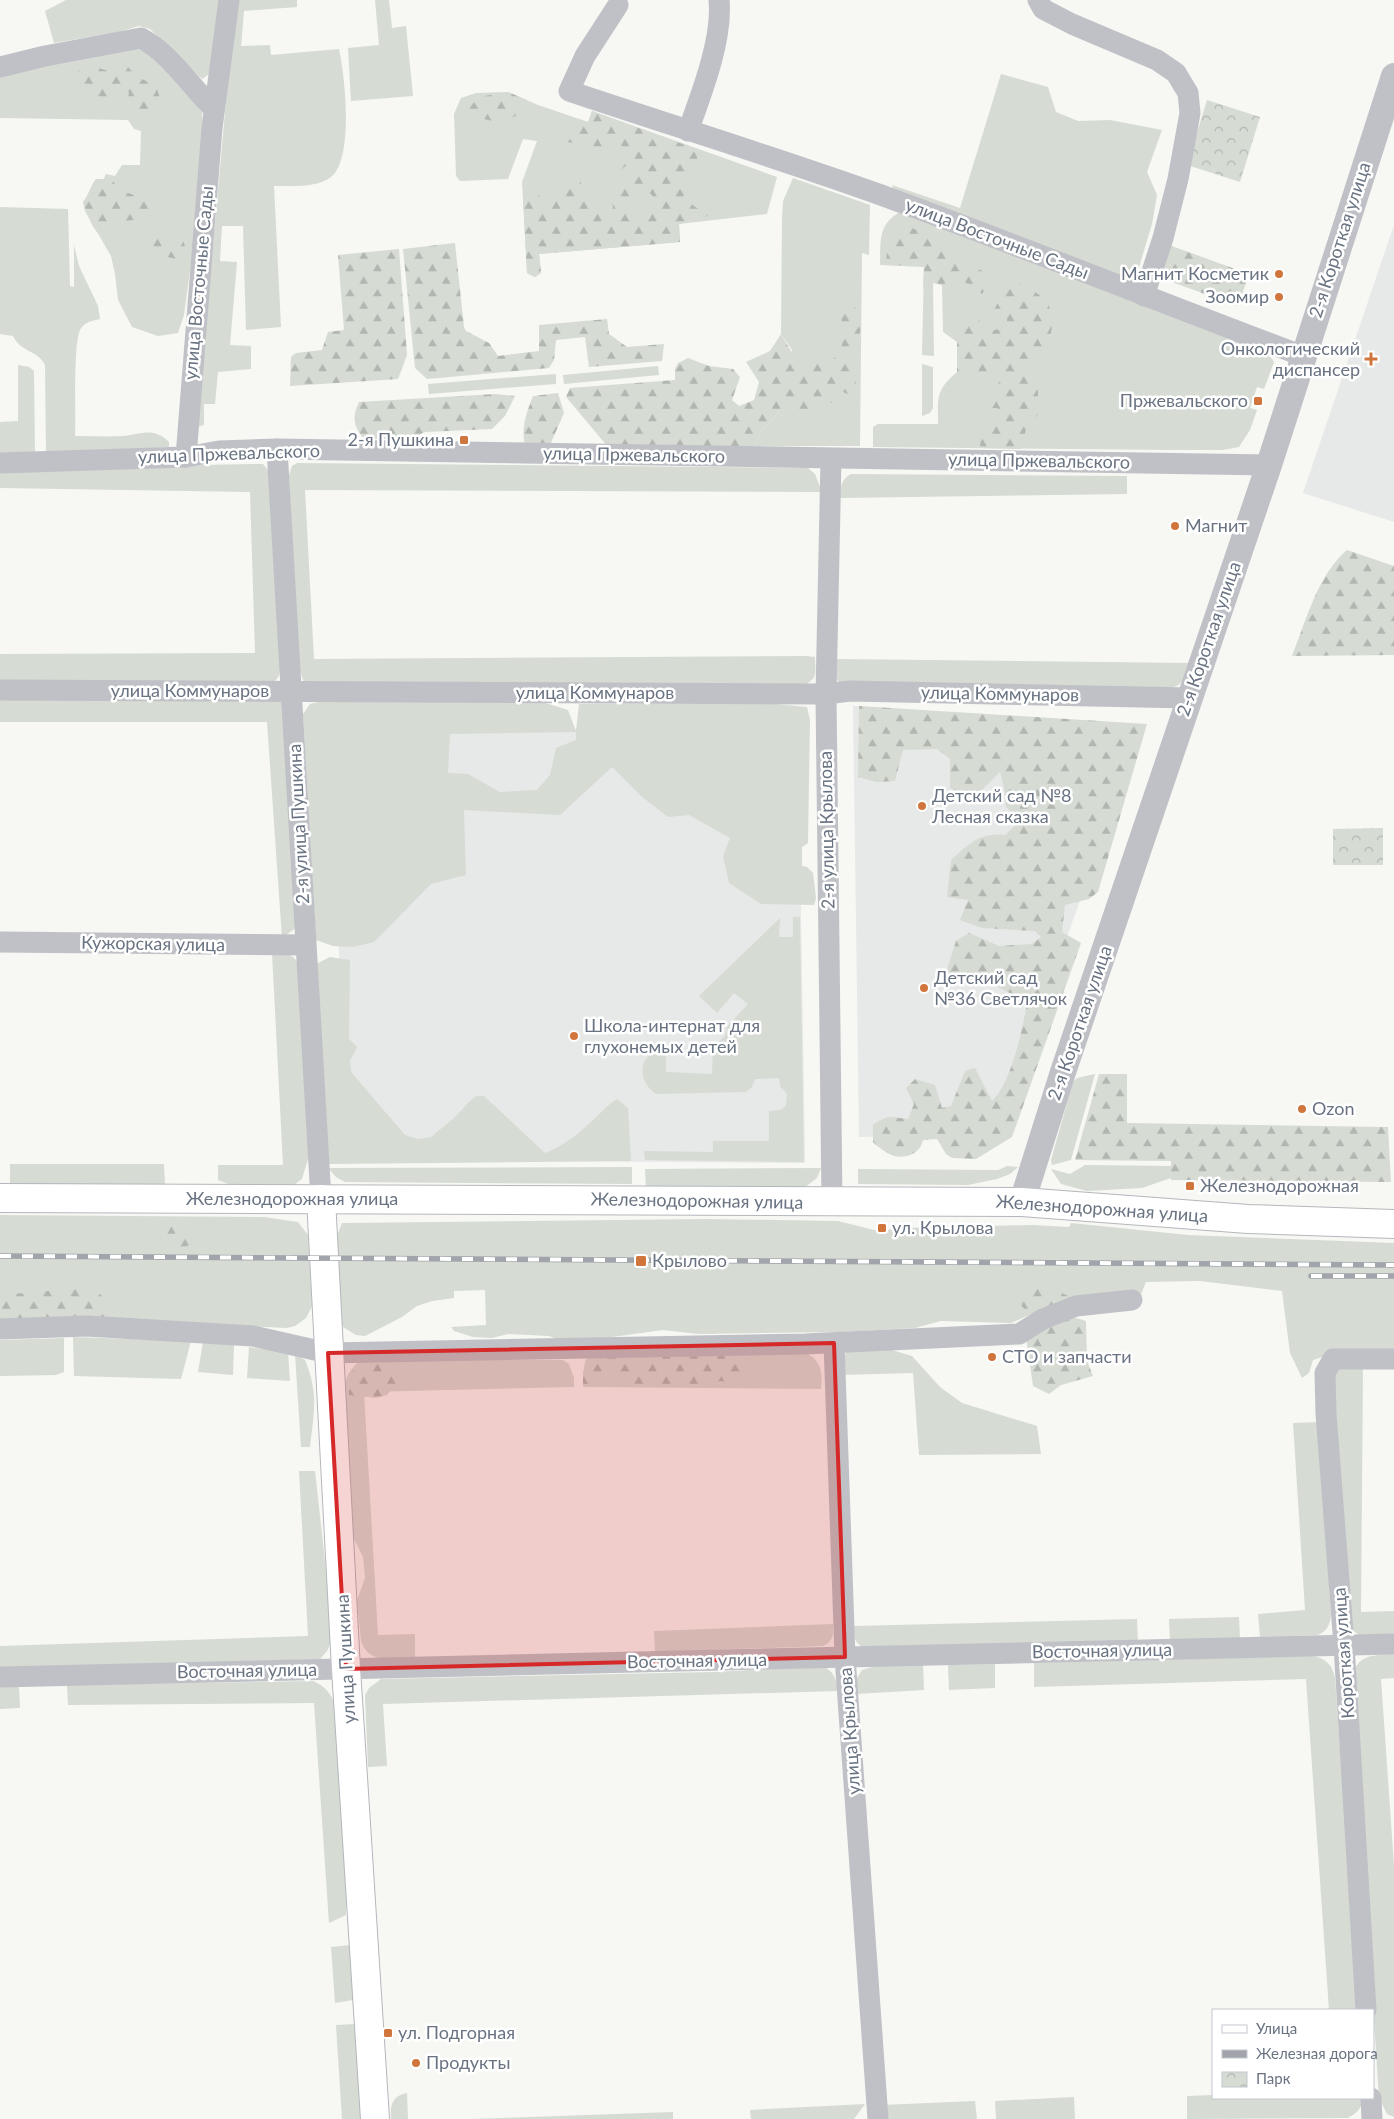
<svg xmlns="http://www.w3.org/2000/svg" width="1394" height="2119" font-family="Lato,sans-serif">
<style>
.built{fill:#e7e8e8}
.green{fill:#d6dbd4;fill-rule:evenodd}
.forest{fill:url(#forest-firs)}
.park{fill:url(#park-crowns)}
.lines{fill:none;stroke-linecap:round;stroke-linejoin:round}
.secondary-casing{stroke:#b4b7bc;stroke-width:30}
.minor{stroke:#bfc1c6;stroke-width:21}
.tertiary{stroke:#bfc1c6;stroke-width:26}
.secondary{stroke:#fff;stroke-width:28}
.rail-casing{stroke:#a1a5ab;stroke-width:5.5}
.rail{stroke:#fff;stroke-width:4;stroke-dasharray:11;stroke-linecap:butt}
.marked{fill:#d62828;fill-opacity:0.2;stroke:#d62828;stroke-width:4;stroke-linejoin:round}
.poi-dot{fill:#d0763c;stroke:#fff;stroke-width:2}
.labels{text-anchor:middle;stroke-width:5;stroke-linejoin:round;paint-order:stroke}
.street-label{font-size:18px;fill:#697382;stroke:#fff}
.poi-label{font-size:18px;fill:#697382;stroke:#fff;text-anchor:start}
</style>
<defs>
<pattern id="forest-firs" width="22" height="20" patternUnits="userSpaceOnUse" patternTransform="scale(1.25)"><rect width="22" height="20" fill="#d6dbd4"/><path d="M5 1l3.5 6h-7zM16 11l3.5 6h-7z" fill="#b2b6b1"/></pattern>
<pattern id="park-crowns" width="20" height="18" patternUnits="userSpaceOnUse" patternTransform="scale(1.25)"><rect width="20" height="18" fill="#d6dbd4"/><path d="M2 6a3 3 0 1 1 6 0M12 15a3 3 0 1 1 6 0" fill="none" stroke="#b2b6b1"/></pattern>
</defs>
<rect width="100%" height="100%" fill="#f7f7f4"/>
<g class="built">
<polygon points="1394,225 1394,522 1303,493"/>
<polygon points="853,706 1143,725 996,1135 859,1137"/>
<polygon points="325,727 798,731 805,1163 547,1161 352,1163"/>
</g>
<g class="green">
<polygon points="66,0 221,0 212,72 202,79 150,29 139,26 119,32 54,43 45,11"/>
<path d="M235,0H297V7L244,11L241,46L270,45L271,55L339,49C345,76 354,159 331,177C317,188 291,186 274,186L281,327L246,330L243,226H222L220,261L237,262L230,345L251,346V369L218,372L215,404H204V425L197,427Z"/>
<polygon points="375,0 389,0 392,28 406,26 413,96 351,101 348,48 379,45"/>
<path d="M116,46L151,51L202,112L204,137L197,218L184,315L178,333L158,336L132,327L118,300L115,274L111,256L85,211L83,202C89,195 90,187 96,179H104L106,174L115,176L122,165H140L141,131L134,129L128,120L0,118V74Z"/>
<polygon points="1001,74 1048,87 1056,112 1078,121 1110,120 1162,130 1147,172 1157,195 1152,224 1137,274 1129,278 1114,276 895,195 892,185 960,208"/>
<polygon points="508,92 538,105 588,122 592,111 777,177 767,214 679,224 680,242 539,254 541,273 535,277 527,273 522,182 537,141 523,139 508,179 460,181 456,176 454,114 461,98 476,93"/>
<polygon points="793,178 870,205 869,255 862,253 860,446 754,446 762,431 781,409 792,350 781,334 782,218 783,201"/>
<path d="M0,207L68,209L70,286L74,287V245L79,266L98,306L100,319C92,321 84,322 80,330C73,346 76,415 75,436C91,436 108,437 124,436C141,434 154,427 169,442V447L46,455L45,365C38,350 20,352 13,336L0,334Z"/>
<path d="M900,212L1268,353L1274,362L1264,389L1257,387L1250,408L1257,410L1250,430L1239,447L1223,450H1177L873,447V427L878,424H938C938,398 935,391 957,372V342L943,332L942,285L933,283L934,356L922,355L924,267L880,265C881,242 877,225 900,212Z"/>
<polygon points="922,364 933,367 933,408 930,413 922,416"/>
<polygon points="18,365 29,367 34,371 35,455 0,456 0,422 18,421"/>
<polygon points="658,366 659,375 564,384 563,375"/>
<polygon points="556,374 556,384 429,394 428,384"/>
<path d="M297,463L808,468L815,474L822,492L305,490L314,659L807,656L815,657C815,673 819,678 803,686L307,684L303,680L298,666L289,475L292,466Z"/>
<path d="M253,464H263L271,474L280,668C280,676 278,678 272,684L0,682V654L255,653L250,492L0,488V469Z"/>
<path d="M851,474L1127,476V494L840,498C840,488 841,479 851,474Z"/>
<path d="M835,659L1191,663C1185,681 1184,685 1164,690L841,685L837,680Z"/>
<polygon points="0,697 280,700 282,703 297,927 282,938 267,722 0,722"/>
<path d="M327,700L539,701L568,710L576,731L579,704L765,703L807,707L810,720L808,843L802,847V866L807,867L813,873L816,898L814,905L761,904L729,883L723,856L730,838L689,815L668,817L641,796L612,767L560,815L464,810L466,875L431,884L374,942L353,947L333,946L316,940L303,714L310,704ZM576,732V740L556,748L550,775L537,790L500,792L468,774L448,773L450,734Z"/>
<path d="M793,917H800L804,1162L645,1160L644,1151L713,1152V1141H769V1111L781,1110L786,1105L787,1094L780,1086L779,1078L755,1079L752,1087L746,1092L656,1094C635,1080 639,1050 666,1049V1072L712,1074L713,1047L725,1036L727,1027L748,1004L734,993L717,1013L699,996L780,918L779,937H793Z"/>
<path d="M272,953C283,954 293,952 298,964L309,1156L302,1179L294,1185L239,1188L218,1180V1165H283Z"/>
<path d="M330,957L350,960L349,1039L357,1047L350,1061L351,1072L405,1135L418,1139L431,1137L454,1118L470,1101L476,1096H484L545,1153C563,1146 577,1135 591,1122C600,1114 607,1105 617,1099L628,1108L631,1161L329,1164L316,964Z"/>
<polygon points="1095,1074 1071,1160 1052,1165 1051,1160 1073,1082 1077,1078"/>
<polygon points="10,1164 164,1164 165,1185 10,1187"/>
<polygon points="1085,1165 1172,1166 1171,1178 1142,1188 1087,1191 1061,1184 1051,1169 1070,1174"/>
<polygon points="1007,1166 1018,1167 1010,1174 997,1179 968,1185 858,1184 858,1169 998,1170"/>
<polygon points="632,1167 632,1184 345,1182 336,1177 328,1168"/>
<polygon points="821,1168 817,1178 804,1188 646,1188 645,1169"/>
<polygon points="0,1215 264,1217 298,1222 308,1235 312,1306 306,1318 295,1326 287,1328 202,1324 0,1323"/>
<polygon points="706,1219 838,1221 878,1231 904,1228 1032,1225 1069,1227 1071,1223 1188,1235 1394,1243 1394,1356 1335,1353 1313,1360 1309,1373 1302,1378 1290,1353 1282,1291 1200,1281 1146,1282 1140,1297 1036,1312 1011,1323 941,1321 915,1328 841,1332 698,1334 663,1330 576,1342 564,1342 549,1336 508,1334 492,1338 473,1337 454,1331 451,1327 486,1325 485,1290 454,1291 454,1298 432,1301 417,1306 402,1317 365,1336 356,1335 343,1327 337,1310 335,1241 342,1223"/>
<polygon points="73,1337 191,1341 181,1379 74,1376"/>
<polygon points="64,1338 64,1372 56,1375 0,1376 0,1340"/>
<polygon points="203,1342 234,1345 233,1375 198,1372"/>
<polygon points="249,1347 288,1352 290,1381 247,1378"/>
<polygon points="882,1347 912,1356 940,1387 962,1403 1037,1426 1041,1454 919,1455 913,1373 840,1375 841,1359 849,1349"/>
<path d="M801,1351C820,1358 823,1369 821,1389L583,1387V1374L586,1359Z"/>
<path d="M295,1354L305,1360C319,1395 314,1412 310,1447H301Z"/>
<path d="M362,1360H563L569,1364L574,1378V1387L364,1392L378,1635L415,1634V1659C395,1659 369,1665 361,1641L357,1600L365,1578L363,1557L353,1537L344,1392C345,1378 349,1368 362,1360Z"/>
<polygon points="1363,1365 1361,1612 1394,1611 1394,1637 1360,1636 1349,1627 1329,1400 1337,1368"/>
<path d="M1320,1422L1331,1617C1329,1626 1327,1631 1318,1635L1260,1637L1258,1614L1305,1610L1293,1423Z"/>
<polygon points="299,1471 315,1471 326,1570 331,1642 327,1651 320,1659 0,1670 0,1646 308,1636"/>
<polygon points="1239,1617 1240,1639 1170,1641 1169,1619"/>
<path d="M1137,1619L1138,1642L866,1649C854,1643 854,1638 854,1626Z"/>
<path d="M833,1624C833,1635 834,1641 823,1646L655,1652L654,1631Z"/>
<path d="M1394,1654V1678L1381,1679L1394,1865V2117L1387,2114L1379,2098L1352,1679C1357,1653 1372,1656 1394,1654Z"/>
<path d="M1313,1656C1325,1658 1333,1665 1335,1678L1359,2010H1329L1306,1679L1034,1687V1663Z"/>
<polygon points="995,1664 995,1688 949,1690 948,1665"/>
<polygon points="879,1665 923,1665 924,1690 856,1694 857,1678 862,1670"/>
<path d="M822,1666C834,1671 836,1678 838,1691L383,1704L387,1766L368,1767L365,1695L369,1688L381,1679L714,1672Z"/>
<path d="M313,1681C325,1686 332,1694 335,1706L346,1862V1915L329,1923L314,1703L68,1705L67,1685Z"/>
<polygon points="19,1686 20,1708 0,1709 0,1687"/>
<polygon points="350,1945 353,2000 335,2003 331,1947"/>
<polygon points="356,2024 362,2119 342,2119 336,2025"/>
<path d="M407,2093L408,2119H391C390,2105 392,2096 407,2093Z"/>
<path d="M1213,2095V2098H1363C1362,2108 1357,2113 1348,2118L1187,2119V2096Z"/>
<polygon points="1074,2097 1075,2119 996,2119 995,2101"/>
<polygon points="975,2101 977,2119 887,2119 882,2105"/>
<polygon points="865,2104 854,2119 751,2119 750,2110"/>
<polygon points="673,2112 673,2119 471,2119"/>
</g>
<g class="forest">
<path d="M94,65C106,73 114,71 128,67L137,77L156,85L160,99C151,108 146,118 132,116L126,107L129,93L125,88L112,103L94,101L93,89L78,84L73,78L80,68Z"/>
<polygon points="508,92 527,100 521,113 503,123 474,117 468,109 479,97"/>
<polygon points="592,111 699,150 694,172 683,198 708,216 679,224 680,242 539,254 541,273 535,277 527,273 523,197 536,192 542,198 553,194 560,185 579,179 586,192 588,203 602,208 608,216 613,211 612,191 625,188 630,197 629,213 636,222 643,220 654,206 652,195 628,181 631,168 630,162 620,171 610,166 624,147 617,144 595,152 588,144 563,142 578,119 588,122"/>
<path d="M106,174L122,191L134,195L136,206L142,199L154,196L156,208L150,220C126,220 119,218 102,237C91,228 88,215 83,202C89,195 90,187 96,179H104Z"/>
<polygon points="906,225 940,241 943,250 984,272 988,285 982,294 965,282 961,286 950,282 942,285 933,282 933,289 923,287 924,266 886,265 888,239 894,228"/>
<polygon points="157,234 168,234 183,240 186,250 180,260 156,254 153,246"/>
<polygon points="455,243 464,327 466,331 489,343 498,356 539,351 539,325 607,319 609,334 627,347 664,344 662,361 589,367 585,337 556,340 554,360 549,368 427,379 415,368 403,249"/>
<polygon points="1169,245 1249,274 1238,306 1158,277"/>
<polygon points="399,249 407,355 398,379 290,386 291,357 296,353 322,350 328,332 344,330 338,255"/>
<path d="M1017,282L1029,287L1048,302L1053,321L1050,338L1029,360V380L1038,391V414L1026,429L1022,449L980,448C981,429 982,423 1001,416L997,408H987L1000,380L999,370L971,375L957,372V342L960,330L975,318L994,330L1010,327L1005,316L994,310L1006,287Z"/>
<path d="M850,302C872,323 854,341 852,363C851,369 855,377 856,383L848,394L837,390L833,403L819,401L808,412L781,409L762,431L754,446L608,447L566,397L570,388L675,380V369L678,363L688,358L709,366L733,369L740,377L732,400L739,406L754,400L759,382L746,362L770,351L781,334L802,370L809,373L820,359H833L842,351V324L839,305Z"/>
<path d="M558,393L564,413L550,445L525,446C521,427 526,414 533,396Z"/>
<path d="M495,394L515,396L505,416L492,429L425,432L410,439H364C353,426 352,417 359,402Z"/>
<path d="M1347,550L1394,566V655L1292,656C1306,621 1317,576 1347,550Z"/>
<path d="M859,706L1147,724L1098,892L1089,899L1065,905L1062,932L1081,943L1012,1137L976,1159L952,1158L946,1154L937,1139L923,1140C921,1153 906,1159 894,1156C886,1153 878,1147 873,1142V1125C889,1114 889,1117 908,1119L914,1104L906,1088L915,1079L935,1085L942,1108L951,1106L965,1071L975,1068L992,1101C1011,1083 1023,1029 1027,1002L992,984L953,980L947,969L956,941L969,933L999,946L1032,944L1041,937L1035,931L982,928L960,920L968,900L947,897L951,860C969,844 980,832 1005,835L1021,820L1006,807L1004,788L1000,772C980,790 979,802 950,788V759L937,749L903,750L895,781L876,782L858,777Z"/>
<polygon points="1099,1074 1127,1074 1127,1123 1388,1127 1391,1182 1171,1180 1171,1161 1075,1160"/>
<path d="M173,1223C186,1225 194,1230 189,1245L178,1251L166,1247L165,1238Z"/>
<polygon points="1037,1281 1068,1296 1067,1302 1027,1312 1020,1304 1025,1287"/>
<polygon points="85,1288 101,1295 113,1312 109,1319 0,1323 0,1295"/>
<polygon points="1073,1317 1086,1321 1087,1361 1093,1376 1061,1385 1049,1394 1033,1386 1026,1337"/>
<polygon points="729,1353 745,1356 740,1383 720,1381 711,1384 657,1387 643,1384 618,1387 617,1370 607,1374 598,1387 583,1387 583,1374 586,1359 597,1355 642,1361 679,1354"/>
<polygon points="369,1364 381,1364 393,1371 397,1384 387,1395 376,1398 349,1395 348,1380 356,1366"/>
</g>
<g class="park">
<polygon points="1207,100 1260,117 1240,182 1187,165"/>
<polygon points="1383,828 1383,865 1333,865 1333,829"/>
</g>
<g class="lines">
<defs>
<g id="secondary">
<polyline points="0,1198 1022,1202 1248,1219 1394,1224"/>
<polyline points="321,1199 346,1669 375,2119"/>
</g>
</defs>
<use href="#secondary" class="secondary-casing"/>
<g class="minor">
<polyline points="1038,0 1043,9 1072,24 1157,60 1176,73 1188,93 1190,113 1178,179 1163,238 1144,296"/>
<path d="M618,5L585,56L569,91C673,126 778,158 881,195C1023,247 1162,303 1303,356"/>
<path d="M0,67L45,56L141,38C171,54 190,86 214,109"/>
<path d="M688,131C701,95 723,39 719,0"/>
<polyline points="277,449 321,1199"/>
<polyline points="186,457 212,128 229,0"/>
<polyline points="831,459 826,694 832,1202"/>
<polyline points="0,463 186,457 219,451 277,449 1269,465"/>
<polyline points="0,690 826,694 850,691 1190,698"/>
<polyline points="0,942 305,945"/>
<polyline points="0,1329 87,1326 253,1336 328,1353 805,1344 1019,1334 1043,1319 1076,1306 1132,1300"/>
<polyline points="834,1343 845,1657 878,2119"/>
<polyline points="0,1677 1394,1644"/>
<polyline points="1366,2010 1344,1645 1326,1414 1325,1373 1333,1359 1394,1359"/>
<polyline points="1371,2098 1372,2119"/>
</g>
<polyline class="tertiary" points="1022,1202 1063,1072 1269,465 1394,76"/>
<use href="#secondary" class="secondary"/>
<defs>
<g id="rail">
<polyline points="0,1256 1394,1265"/>
<polyline points="1311,1276 1394,1276"/>
</g>
</defs>
<use href="#rail" class="rail-casing"/>
<use href="#rail" class="rail"/>
</g>
<path class="marked" d="M834,1343L845,1657L346,1669L328,1353Z"/>
<g class="poi-dot">
<circle cx="1279" cy="274" r="5"/>
<circle cx="1279" cy="297" r="5"/>
<path d="M1368.5 351.5h5v5h5v5h-5v5h-5v-5h-5v-5h5z"/>
<rect x="1253" y="396" width="10" height="10" rx="2.5"/>
<rect x="459" y="435" width="10" height="10" rx="2.5"/>
<circle cx="1175" cy="526" r="5"/>
<circle cx="922" cy="806" r="5"/>
<circle cx="924" cy="988" r="5"/>
<circle cx="574" cy="1036" r="5"/>
<circle cx="1302" cy="1109" r="5"/>
<rect x="1185" y="1181" width="10" height="10" rx="2.5"/>
<rect x="877" y="1223" width="10" height="10" rx="2.5"/>
<rect x="635" y="1255" width="12" height="12" rx="2.5"/>
<circle cx="992" cy="1357" r="5"/>
<rect x="383" y="2028" width="10" height="10" rx="2.5"/>
<circle cx="416" cy="2063" r="5"/>
</g>
<g class="labels">
<g class="street-label">
<text transform="translate(997 239) rotate(21)" y="6">улица Восточные Сады</text>
<text transform="translate(1340 240) rotate(-72)" y="6">2-я Короткая улица</text>
<text transform="translate(199 283) rotate(-85)" y="6">улица Восточные Сады</text>
<text transform="translate(229 454) rotate(-2)" y="6">улица Пржевальского</text>
<text transform="translate(634 455) rotate(1)" y="6">улица Пржевальского</text>
<text transform="translate(1039 461) rotate(1)" y="6">улица Пржевальского</text>
<text transform="translate(1209 639) rotate(-71)" y="6">2-я Короткая улица</text>
<text x="190" y="697">улица Коммунаров</text>
<text x="595" y="699">улица Коммунаров</text>
<text transform="translate(1000 694) rotate(1)" y="6">улица Коммунаров</text>
<text transform="translate(299 824) rotate(-93)" y="6">2-я улица Пушкина</text>
<text transform="translate(827 830) rotate(-91)" y="6">2-я улица Крылова</text>
<text transform="translate(153 944) rotate(1)" y="6">Кужорская улица</text>
<text transform="translate(1080 1023) rotate(-71)" y="6">2-я Короткая улица</text>
<text x="292" y="1205">Железнодорожная улица</text>
<text transform="translate(697 1201) rotate(1)" y="6">Железнодорожная улица</text>
<text transform="translate(1102 1209) rotate(4)" y="6">Железнодорожная улица</text>
<text transform="translate(1102 1651) rotate(-1)" y="6">Восточная улица</text>
<text transform="translate(1344 1653) rotate(-94)" y="6">Короткая улица</text>
<text transform="translate(346 1659) rotate(-93)" y="6">улица Пушкина</text>
<text transform="translate(697 1661) rotate(-1)" y="6">Восточная улица</text>
<text transform="translate(247 1671) rotate(-1)" y="6">Восточная улица</text>
<text transform="translate(850 1731) rotate(-94)" y="6">улица Крылова</text>
</g>
<g class="poi-label">
<text x="1269" y="280" text-anchor="end">Магнит Косметик</text>
<text x="1269" y="303" text-anchor="end">Зоомир</text>
<text x="1360" y="355" text-anchor="end">Онкологический<tspan x="1360" dy="21">диспансер</tspan></text>
<text x="1248" y="407" text-anchor="end">Пржевальского</text>
<text x="454" y="446" text-anchor="end">2-я Пушкина</text>
<text x="1185" y="532">Магнит</text>
<text x="932" y="802">Детский сад №8<tspan x="932" dy="21">Лесная сказка</tspan></text>
<text x="934" y="984">Детский сад<tspan x="934" dy="21">№36 Светлячок</tspan></text>
<text x="584" y="1032">Школа-интернат для<tspan x="584" dy="21">глухонемых детей</tspan></text>
<text x="1312" y="1115">Ozon</text>
<text x="1200" y="1192">Железнодорожная</text>
<text x="892" y="1234">ул. Крылова</text>
<text x="652" y="1267">Крылово</text>
<text x="1002" y="1363">СТО и запчасти</text>
<text x="398" y="2039">ул. Подгорная</text>
<text x="426" y="2069">Продукты</text>
</g>
</g>
<rect x="1212" y="2009" width="162" height="90" fill="#ffffff" stroke="#c3c7cd"/>
<rect x="1222" y="2025" width="25" height="8" fill="#ffffff" stroke="#c3c7cd"/>
<text x="1256" y="2034" font-size="15" fill="#697382">Улица</text>
<rect x="1222" y="2050" width="25" height="8" fill="#a1a5ab" stroke="#c3c7cd"/>
<text x="1256" y="2059" font-size="15" fill="#697382">Железная дорога</text>
<rect x="1222" y="2072" width="25" height="15" fill="url(#park-crowns)" stroke="#c3c7cd"/>
<text x="1256" y="2084" font-size="15" fill="#697382">Парк</text>
</svg>
